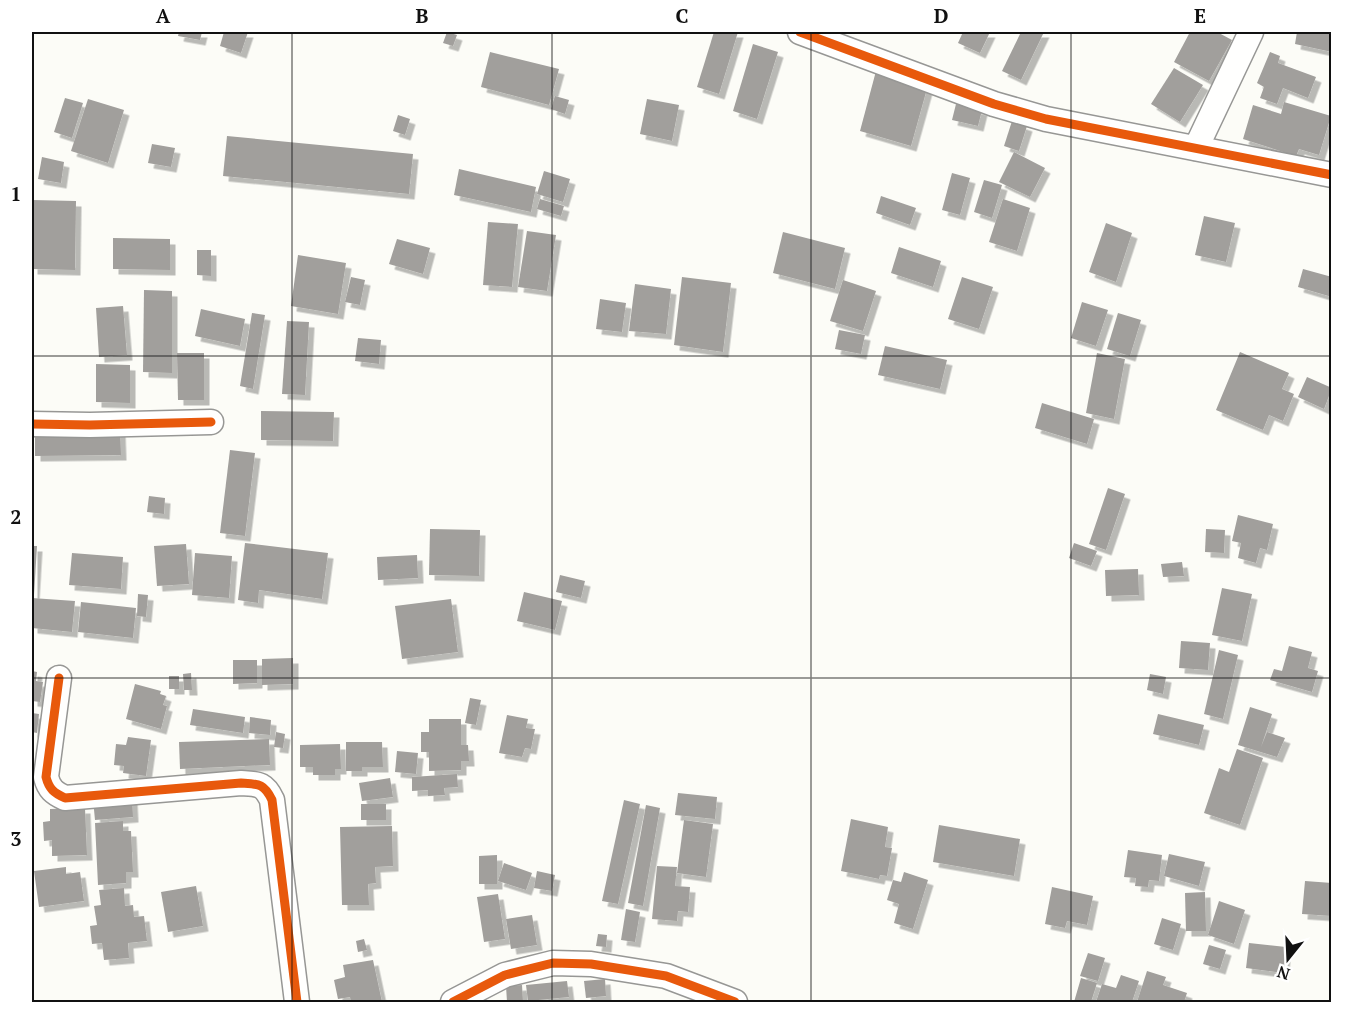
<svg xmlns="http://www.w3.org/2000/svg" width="1363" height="1034" font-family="'PT Serif',serif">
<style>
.building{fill:#a19f9c;filter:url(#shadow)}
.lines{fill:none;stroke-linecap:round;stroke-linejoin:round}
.street-casing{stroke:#979795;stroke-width:27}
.street{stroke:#fffffe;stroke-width:24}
.cycleway-casing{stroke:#fff;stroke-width:13}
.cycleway{stroke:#e8590c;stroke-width:9}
.grid{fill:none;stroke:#111;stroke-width:1.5;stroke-opacity:0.55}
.neatline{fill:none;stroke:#111;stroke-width:2}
.grid-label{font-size:20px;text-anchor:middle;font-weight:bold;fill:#111}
</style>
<defs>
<filter id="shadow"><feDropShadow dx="5.5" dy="5.5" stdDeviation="0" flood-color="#0004"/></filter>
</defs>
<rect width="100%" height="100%" fill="#fcfcf7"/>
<g class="building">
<polygon points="179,32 202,32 200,40 178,36"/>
<polygon points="224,32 248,32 241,53 220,46"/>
<polygon points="447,32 457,35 453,46 443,43"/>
<polygon points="714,32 738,32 719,94 697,87"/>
<polygon points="963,32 990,32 980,53 958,43"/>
<polygon points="1021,32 1044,32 1021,80 1002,71"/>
<polygon points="1190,32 1217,32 1232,40 1209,81 1174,62"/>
<polygon points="1297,32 1332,32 1332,52 1295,44"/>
<polygon points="753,44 778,52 757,119 733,111"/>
<polygon points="490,52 559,69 549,105 481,87"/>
<polygon points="1270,52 1280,56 1278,63 1316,77 1308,98 1283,88 1277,104 1260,98 1264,87 1257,83"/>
<polygon points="1174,68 1203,85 1180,122 1151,104"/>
<polygon points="876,71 928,85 911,146 860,131"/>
<polygon points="555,96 569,100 565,114 551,109"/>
<polygon points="65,98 83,103 72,138 54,132"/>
<polygon points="88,99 124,110 108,163 71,151"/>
<polygon points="647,99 679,105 672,141 640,134"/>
<polygon points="1284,102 1331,116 1319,155 1299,149 1296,156 1243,139 1253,105 1281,114"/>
<polygon points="956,104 982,110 978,126 952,120"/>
<polygon points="398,115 410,119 405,135 393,131"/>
<polygon points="1012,121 1027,126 1019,151 1004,146"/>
<polygon points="227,136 413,154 409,194 223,176"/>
<polygon points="152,144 175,148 171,167 148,163"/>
<polygon points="1014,152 1045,168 1030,197 999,182"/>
<polygon points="42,157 64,162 61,183 38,179"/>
<polygon points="459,169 536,187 531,212 454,195"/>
<polygon points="544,171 570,179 563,202 537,194"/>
<polygon points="952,173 970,178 960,215 942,210"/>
<polygon points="984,180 1002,185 992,218 974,212"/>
<polygon points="881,196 916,208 910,225 876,213"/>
<polygon points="540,199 564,206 561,216 537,209"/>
<polygon points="1003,199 1030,208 1017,251 989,242"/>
<polygon points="32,200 76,201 75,270 32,269"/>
<polygon points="1204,216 1235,223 1226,262 1195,255"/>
<polygon points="488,222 518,224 512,287 483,285"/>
<polygon points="1106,223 1132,233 1116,282 1089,272"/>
<polygon points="527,231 556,235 547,291 518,287"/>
<polygon points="783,232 845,248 835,289 773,273"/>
<polygon points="113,238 170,239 170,270 113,269"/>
<polygon points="397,239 430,248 423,274 389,264"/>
<polygon points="899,247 941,261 933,287 891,273"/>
<polygon points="197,250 211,250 211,276 197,275"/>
<polygon points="298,255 346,263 338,314 291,306"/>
<polygon points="1303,269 1332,277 1332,297 1298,287"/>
<polygon points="351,277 365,280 360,305 345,302"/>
<polygon points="682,277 731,283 723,352 674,345"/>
<polygon points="962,277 993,287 979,329 948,319"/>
<polygon points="843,280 876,291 863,331 830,321"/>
<polygon points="635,284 671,289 666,334 629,331"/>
<polygon points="144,290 172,291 172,373 143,372"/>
<polygon points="600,299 626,303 622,332 596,329"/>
<polygon points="1082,302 1108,310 1096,346 1071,338"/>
<polygon points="123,306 127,355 99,357 96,308"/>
<polygon points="201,309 245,319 240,346 195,336"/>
<polygon points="252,313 265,315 253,389 240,386"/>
<polygon points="1118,313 1141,320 1130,356 1107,349"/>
<polygon points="287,321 309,322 305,395 282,394"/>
<polygon points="839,330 865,335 861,354 835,349"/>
<polygon points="358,338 381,340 379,364 355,361"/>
<polygon points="885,346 947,360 940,389 878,375"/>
<polygon points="1240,352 1289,373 1282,389 1294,394 1283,421 1269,415 1263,430 1216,410"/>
<polygon points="177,353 204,353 204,400 178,400"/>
<polygon points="1097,353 1125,359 1114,419 1086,413"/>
<polygon points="96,364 130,365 130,403 96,402"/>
<polygon points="1307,377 1332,388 1324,409 1298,397"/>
<polygon points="1042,403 1094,419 1087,444 1035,428"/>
<polygon points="261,411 334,412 333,441 261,440"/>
<polygon points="120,427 121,455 35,456 35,428"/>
<polygon points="230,450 255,453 245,536 220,533"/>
<polygon points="1108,488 1125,494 1106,550 1089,544"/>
<polygon points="149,496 165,498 164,514 147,512"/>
<polygon points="1238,515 1273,524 1267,550 1260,548 1256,563 1238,558 1241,543 1232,541"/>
<polygon points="430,529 480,530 479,576 429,575"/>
<polygon points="1206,529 1225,530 1224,553 1205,552"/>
<polygon points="245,543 328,553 322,599 259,590 258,603 238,600"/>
<polygon points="1074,543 1097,551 1091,566 1069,558"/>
<polygon points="186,544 189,584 157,586 154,546"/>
<polygon points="32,546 37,546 34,595 32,595"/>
<polygon points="72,553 123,557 121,589 69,585"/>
<polygon points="195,553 232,556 229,598 192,595"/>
<polygon points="417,555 418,578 378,580 377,557"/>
<polygon points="1182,562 1184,576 1163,577 1161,564"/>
<polygon points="1138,569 1139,595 1106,596 1105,570"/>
<polygon points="560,575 585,581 581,598 556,592"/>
<polygon points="1222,588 1252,594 1242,641 1212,635"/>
<polygon points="524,592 562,601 555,630 517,621"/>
<polygon points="138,594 148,595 146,617 137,616"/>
<polygon points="32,598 75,601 72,632 32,628"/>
<polygon points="451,599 458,652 402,659 395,606"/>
<polygon points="81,602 136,608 133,638 78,632"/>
<polygon points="1181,641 1210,643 1208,670 1179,668"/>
<polygon points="1289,646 1312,652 1308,668 1318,671 1312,692 1270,680 1274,669 1282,671"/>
<polygon points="1219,650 1238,655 1223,719 1204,714"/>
<polygon points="293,658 293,684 262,685 262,659"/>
<polygon points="233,660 257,660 257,683 233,684"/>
<polygon points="32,671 37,672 36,681 43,682 40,702 32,701"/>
<polygon points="191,673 192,690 184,690 183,674"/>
<polygon points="1150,674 1166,677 1163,694 1147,690"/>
<rect x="169" y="676" width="10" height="13"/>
<polygon points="135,684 161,691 160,694 166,696 163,705 167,706 161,729 126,719"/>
<polygon points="470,698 481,700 476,725 465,723"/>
<polygon points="1250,707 1272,714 1261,747 1267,732 1285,738 1277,757 1238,745"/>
<polygon points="193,709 245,717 243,733 190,725"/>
<polygon points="32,713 39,714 37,733 32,732"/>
<polygon points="1158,714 1204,725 1199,745 1153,734"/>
<polygon points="507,715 528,719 526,728 535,729 531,749 525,748 522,757 499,753"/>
<polygon points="250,717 271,720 270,735 249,733"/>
<polygon points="429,719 461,719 461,745 468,745 469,761 461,761 461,770 429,771 429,752 421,752 421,732 429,732"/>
<polygon points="276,732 285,734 283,748 274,747"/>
<polygon points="128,737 151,740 146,776 123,773 124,766 114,765 116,744 126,745"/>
<polygon points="269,739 270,765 180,769 179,742"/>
<polygon points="346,742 382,742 383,767 362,767 362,771 346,771"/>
<polygon points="340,744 341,769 335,769 335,775 313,775 313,767 300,767 300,745"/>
<polygon points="1237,749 1263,758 1240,825 1204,813 1219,768 1229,772"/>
<polygon points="397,751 418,753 416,774 395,772"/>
<polygon points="457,774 458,787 444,788 445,795 428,796 428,790 412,791 412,777"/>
<polygon points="390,778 393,797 362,801 359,783"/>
<polygon points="678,793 717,797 715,819 675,815"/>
<polygon points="132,797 133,817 95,820 93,799"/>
<polygon points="624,800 640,804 618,904 602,901"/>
<rect x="361" y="804" width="25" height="16"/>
<polygon points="646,805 660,808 643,906 628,903"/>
<polygon points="85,808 87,855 52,856 52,840 44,841 43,822 50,821 50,809"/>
<polygon points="851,819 888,827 885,847 892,848 887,876 880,875 879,879 841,871"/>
<polygon points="684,820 713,824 706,877 677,873"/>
<polygon points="123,821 123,831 131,831 133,872 126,872 126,883 98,885 95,823"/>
<polygon points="939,825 1020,839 1014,876 933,862"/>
<polygon points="392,826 393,866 375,867 376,883 368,884 369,905 342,905 340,827"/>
<polygon points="1128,850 1162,855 1159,881 1149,880 1148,887 1135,886 1136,878 1124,877"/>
<polygon points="1169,854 1205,862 1199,886 1164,876"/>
<polygon points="497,855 497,884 479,884 479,856"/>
<polygon points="504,863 532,873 526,890 498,881"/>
<polygon points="657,866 677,867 675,886 690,887 688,912 678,911 677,921 652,919"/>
<polygon points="66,867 66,874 80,872 84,901 39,907 34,871"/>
<polygon points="537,871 555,875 552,891 534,888"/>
<polygon points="904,872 928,880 913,929 894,923 899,904 887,900 893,880 901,882"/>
<polygon points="1305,881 1332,883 1332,916 1302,914"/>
<polygon points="196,886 203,926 168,932 161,892"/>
<polygon points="1052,887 1093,896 1087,925 1067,921 1065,928 1045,924"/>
<polygon points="124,888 125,906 133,905 134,917 144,916 147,941 128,943 129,958 104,960 102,943 92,944 90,926 97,925 94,906 101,905 99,890"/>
<polygon points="1205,892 1206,931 1186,931 1185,893"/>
<polygon points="498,894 505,939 484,942 477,897"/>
<polygon points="1219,901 1245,910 1234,944 1208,935"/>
<polygon points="626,909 640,912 635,942 621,940"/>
<polygon points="532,915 537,945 511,949 506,919"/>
<polygon points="1162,918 1181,924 1173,950 1154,944"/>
<polygon points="598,934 607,935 606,947 596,946"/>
<polygon points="364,939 367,950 358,952 356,941"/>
<polygon points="1249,943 1286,947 1283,973 1246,968"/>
<polygon points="1209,945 1226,950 1220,969 1203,964"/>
<polygon points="1088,953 1105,958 1098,981 1080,976"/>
<polygon points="373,960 382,1002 351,1002 350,997 338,999 334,980 345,977 343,965"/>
<polygon points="1147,971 1166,977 1163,985 1187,993 1184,1002 1137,1002"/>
<polygon points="1121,975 1139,981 1132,1002 1096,1002 1102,984 1116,988"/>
<polygon points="1081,978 1097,983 1091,1002 1074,1002"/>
<polygon points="605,979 606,996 586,998 584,981"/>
<polygon points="567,981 569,997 528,1001 526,985"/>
<polygon points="522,985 523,1002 507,1002 506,986"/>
</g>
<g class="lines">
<defs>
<g id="street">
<polyline points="800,32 994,104 1046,119 1332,175"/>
<polyline points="1196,148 1251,32"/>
<polyline points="32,424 90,425 211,422"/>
<path d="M59,678L46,777C49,789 54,793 65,798L241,783C258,784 264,783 272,800L297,1002"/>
<polyline points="453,1002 505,975 553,963 591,964 666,976 735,1002"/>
</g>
</defs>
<use href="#street" class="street-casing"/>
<use href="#street" class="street"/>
<defs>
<g id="cycleway">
<polyline points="800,32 994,104 1046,119 1332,175"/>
<polyline points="32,424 90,425 211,422"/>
<path d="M59,678L46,777C49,789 54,793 65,798L241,783C258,784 264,783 272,800L297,1002"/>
<polyline points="453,1002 505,975 553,963 591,964 666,976 735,1002"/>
</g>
</defs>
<use href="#cycleway" class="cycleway-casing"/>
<use href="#cycleway" class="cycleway"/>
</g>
<path class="grid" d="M292,32V1002M552,32V1002M811,32V1002M1071,32V1002M32,356H1332M32,678H1332"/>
<rect width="1363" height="1034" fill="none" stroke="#ffffff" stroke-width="66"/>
<g transform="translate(1288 959) rotate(198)" stroke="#ffffff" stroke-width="4.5" paint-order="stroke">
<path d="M0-4.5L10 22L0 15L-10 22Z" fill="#111111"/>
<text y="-9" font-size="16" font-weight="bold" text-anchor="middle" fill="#111111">N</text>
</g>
<rect x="33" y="33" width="1297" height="968" class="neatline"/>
<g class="grid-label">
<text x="163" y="23">A</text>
<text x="422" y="23">B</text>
<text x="682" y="23">C</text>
<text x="941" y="23">D</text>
<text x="1200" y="23">E</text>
<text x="16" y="201">1</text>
<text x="16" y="524">2</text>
<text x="16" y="846">3</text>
</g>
</svg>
